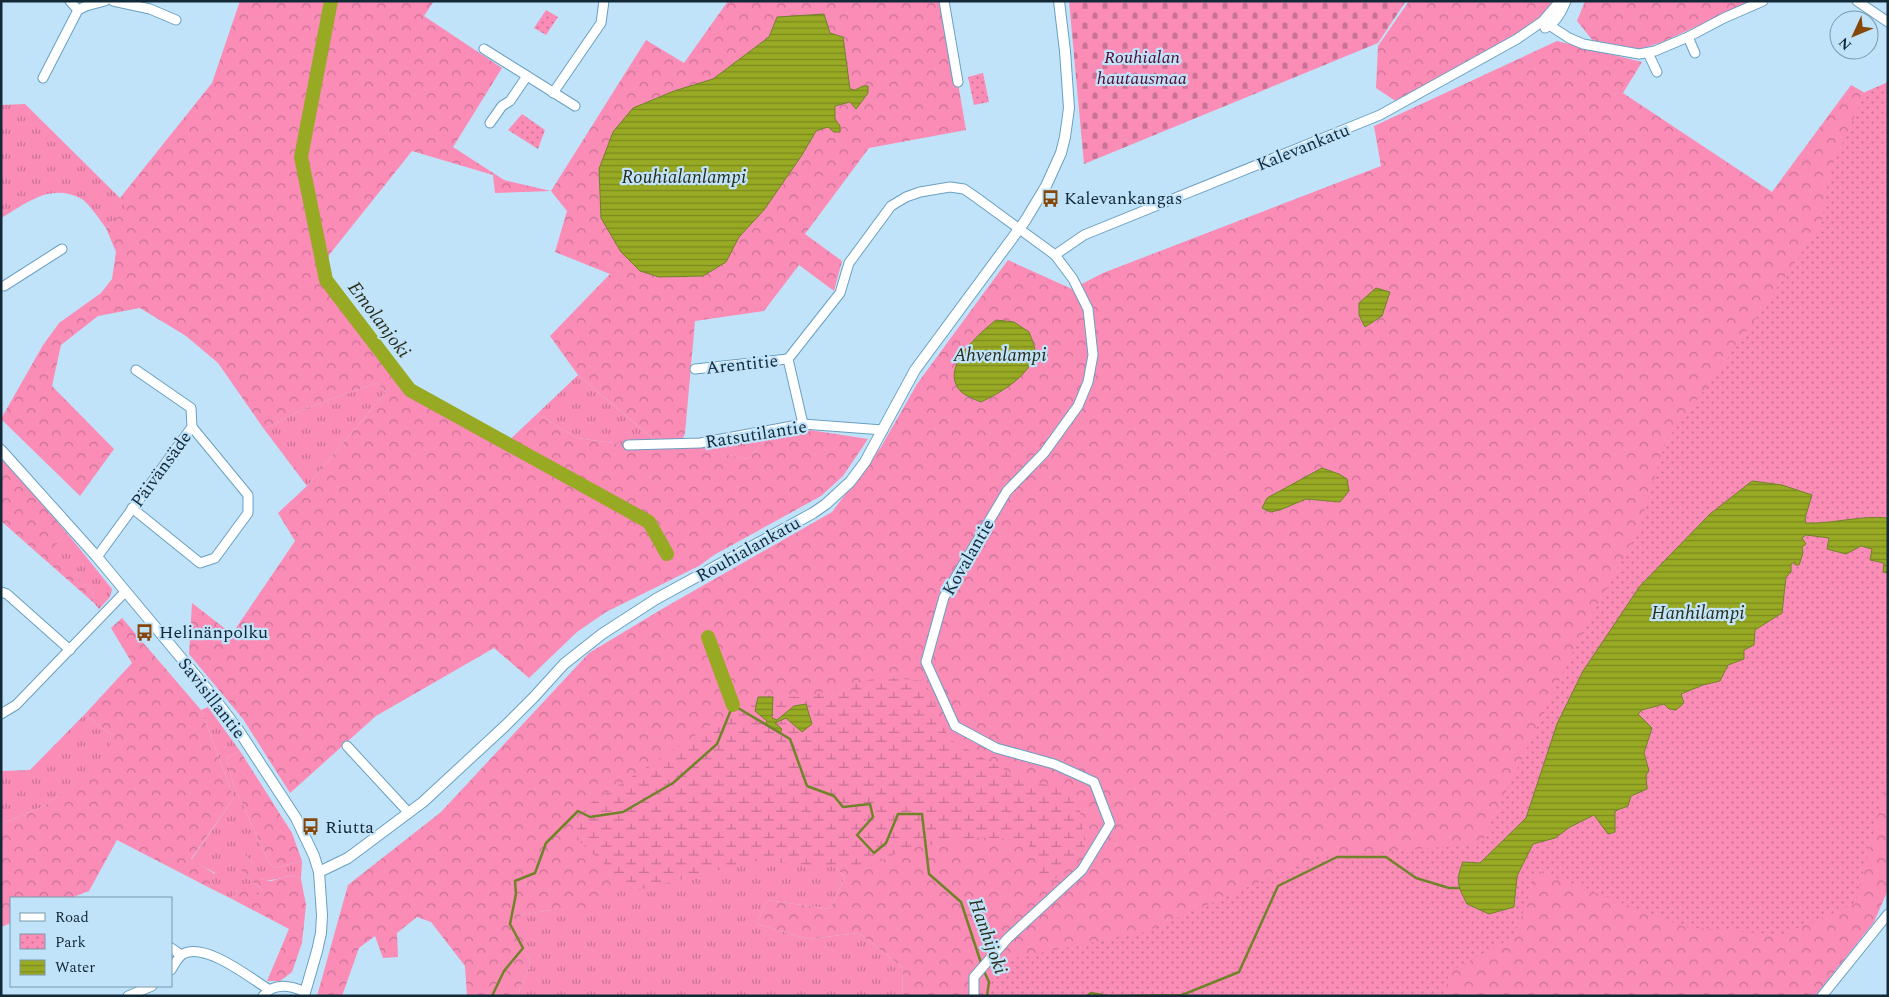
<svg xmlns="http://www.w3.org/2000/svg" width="1889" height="997" font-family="Spectral,serif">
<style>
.grass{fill:url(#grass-tufts)}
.forest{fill:url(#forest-crowns);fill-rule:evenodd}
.wetland{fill:url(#wetland-marsh)}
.cemetery{fill:url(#cemetery-stones)}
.park{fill:url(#park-dots)}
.water{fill:url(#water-rules);stroke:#708329}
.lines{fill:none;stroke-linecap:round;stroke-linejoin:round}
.stream{stroke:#708329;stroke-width:2.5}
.river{stroke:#98a923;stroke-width:14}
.minor-casing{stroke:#68a0c2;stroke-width:11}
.tertiary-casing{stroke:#68a0c2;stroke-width:12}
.minor{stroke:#fff;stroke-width:9}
.tertiary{stroke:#fff;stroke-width:10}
.labels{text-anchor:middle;stroke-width:4.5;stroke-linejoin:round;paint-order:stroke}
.park-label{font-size:18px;font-style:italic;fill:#520a2e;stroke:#c1e3f9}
.street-label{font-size:18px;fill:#122937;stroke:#c1e3f9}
.poi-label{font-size:18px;fill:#122937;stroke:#c1e3f9;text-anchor:start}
.water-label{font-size:19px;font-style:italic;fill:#2a2e19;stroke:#c1e3f9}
</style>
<defs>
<pattern id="grass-tufts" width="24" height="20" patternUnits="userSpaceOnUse" patternTransform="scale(1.25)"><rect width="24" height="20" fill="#fa8cb6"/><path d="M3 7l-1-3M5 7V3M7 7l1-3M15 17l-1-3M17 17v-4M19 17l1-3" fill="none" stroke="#c97295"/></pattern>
<pattern id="forest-crowns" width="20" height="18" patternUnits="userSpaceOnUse" patternTransform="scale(1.25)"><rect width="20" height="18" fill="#fa8cb6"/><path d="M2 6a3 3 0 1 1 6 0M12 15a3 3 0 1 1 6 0" fill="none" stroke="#c97295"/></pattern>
<pattern id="wetland-marsh" width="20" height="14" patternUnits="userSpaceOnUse" patternTransform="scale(1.25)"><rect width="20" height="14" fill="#fa8cb6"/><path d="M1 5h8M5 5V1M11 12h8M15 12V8" fill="none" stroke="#c97295"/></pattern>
<pattern id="cemetery-stones" width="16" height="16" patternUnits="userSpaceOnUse" patternTransform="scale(1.25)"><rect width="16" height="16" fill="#fa8cb6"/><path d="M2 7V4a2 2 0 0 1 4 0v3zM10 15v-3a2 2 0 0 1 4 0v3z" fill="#c97295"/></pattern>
<pattern id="park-dots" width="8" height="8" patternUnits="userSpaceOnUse" patternTransform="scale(1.25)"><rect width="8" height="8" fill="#fa8cb6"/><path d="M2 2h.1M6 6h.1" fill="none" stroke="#c97295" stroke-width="1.8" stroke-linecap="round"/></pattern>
<pattern id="water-rules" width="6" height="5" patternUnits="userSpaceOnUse" patternTransform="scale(1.25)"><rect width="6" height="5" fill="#98a923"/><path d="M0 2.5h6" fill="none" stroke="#7b8a1f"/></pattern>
</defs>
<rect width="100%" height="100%" fill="#c1e3f9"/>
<g class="grass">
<path d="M25,104L120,198L127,209L106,228C100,220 88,202 80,198C50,183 27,203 1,218V105Z"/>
<polygon points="578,375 659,444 628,445 577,438 537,414"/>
<polygon points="377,383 386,392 307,486 264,429 304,409"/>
<polygon points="771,433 748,459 673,444"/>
<polygon points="67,533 112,589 110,597 99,609 94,603 92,591 50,550"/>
<path d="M208,707L240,751L226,758L233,783L269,863L274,868L302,861L301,879L293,875C281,878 271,882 259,879C257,866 251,860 242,852L247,878L262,889L258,896L237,890L232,899L208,887L215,873L191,860L234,798L201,710Z"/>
<polygon points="85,714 110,734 113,756 44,806 1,824 1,771 30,770"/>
<polygon points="827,858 845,877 830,909 767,900 757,924 807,939 859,933 903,968 902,996 517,996 530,965 519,915 552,910 629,865"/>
</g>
<g class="forest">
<path d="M240,1H434L424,16L502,68L453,147L504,180L551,191L646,40L684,63L728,1H944L966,130L869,148L805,234L842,261L834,291L799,265L764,311L695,321L685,433L681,443L676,444L748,459L771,433L810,430L868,439L843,476L821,496L714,555L699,566L606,612L577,632L529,678L494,648L376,716L290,793L243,719L189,654L192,603L232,634L295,541L278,513L307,486L386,392L377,383L304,409L264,429L218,363L186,336L140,308L98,316L61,345L52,386L114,449L80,496L1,419L43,345L59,323L101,293L112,279L116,252L106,228L126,209L120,198L212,83ZM412,151L493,175L495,193L551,191L567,211L555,252L610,274L550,336L578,375L658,443L628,445L577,438L537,414L506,443L410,390L326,280L329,255Z"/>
<polygon points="1409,1 1555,1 1543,18 1397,102 1376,88 1378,46"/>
<polygon points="1585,1 1753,1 1660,43 1636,50 1594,42 1577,21"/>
<path d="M1557,41L1642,62L1623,93L1772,192L1851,85L1888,106L1517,876L1888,573V890L1874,922L1815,996H902L903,968L859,933L807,939L757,924L767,900L830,909L845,877L827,858L629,865L597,910H552L520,915L530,965L517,996H467L465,966L431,922L417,917L397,933L398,957L383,958L375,936L359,948L342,996H317L348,885L441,812L589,653L662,609L832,512L881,447L917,384L1008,260L1072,289L1103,273L1381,166L1374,126ZM805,704L786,718L766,724L764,719L755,711Z"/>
<polygon points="1,459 15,473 67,533 51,550 92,591 94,603 1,521"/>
<polygon points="122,618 201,710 234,798 191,859 215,874 208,887 117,840 89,891 71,898 11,898 11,923 1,927 1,824 44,806 112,756 110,734 85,714 132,663 111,628"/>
<polygon points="240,751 292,833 302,861 274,868 269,863 233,783 226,758"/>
<path d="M242,852C251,860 257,866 260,879L271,881L293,875L301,879L306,905L302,943L292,972L280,981H267L289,929L232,899L237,890L249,891L258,896L262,889L247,878L234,859L236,854Z"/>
</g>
<polygon class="wetland" points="880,677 925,681 949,739 1025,781 1077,790 1085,846 1047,888 1027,841 980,837 905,849 864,869 756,861 634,891 579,841 577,821 588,805 675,749 755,695 806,697"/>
<polygon class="cemetery" points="1069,1 1406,1 1378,43 1084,164"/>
<g class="park">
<polygon points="546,10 558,17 546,35 534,28"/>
<polygon points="983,73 989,102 974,105 968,77"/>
<polygon points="1888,82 1888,777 1855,904 1781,935 1685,927 1538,871 1514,937 1449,972 1445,996 983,996 1000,961 1145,932 1317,857 1481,844 1583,631 1637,534 1666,441 1725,362 1821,225 1830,172 1865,92"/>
<polygon points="522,114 545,130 538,149 508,130"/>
</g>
<g class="water">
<polygon points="824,14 830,33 843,37 850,89 855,90 863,86 868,86 868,93 856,109 850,102 835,106 835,119 840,126 840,132 834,132 828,127 816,131 802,155 764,210 739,237 726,262 703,276 659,277 640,271 621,252 601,218 599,169 613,132 633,108 674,91 713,79 769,37 777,17"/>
<polygon points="1376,288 1390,292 1382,316 1365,327 1359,315 1359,303"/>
<path d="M996,320L1014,322L1029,332C1031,337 1035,346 1035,351C1032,375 1000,393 981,402C974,399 962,395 958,388C942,365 980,333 996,320Z"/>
<polygon points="1322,468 1339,474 1347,479 1349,491 1340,502 1306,499 1280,510 1270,512 1262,508 1267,498"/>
<path d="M1752,481L1782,485L1812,495L1805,518L1806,523C1833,524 1861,515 1888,518V573L1883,572L1884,563L1870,560L1872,549L1861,546L1846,554L1827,549L1829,538L1806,535L1802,538L1806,544L1802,547L1803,553L1799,565H1795V562L1791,564V572L1786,577L1782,613L1755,630L1754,645L1744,650V659L1728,665L1720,681L1703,685L1681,694L1684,703L1676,710L1669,709L1664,704L1642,710L1638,714L1652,728L1644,753L1649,771L1646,775L1647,789L1631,796L1628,806L1615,811V832L1608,834L1594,815L1570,827L1555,838L1533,844L1517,876L1514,907L1489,914L1467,904C1458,886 1455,881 1463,862L1480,863L1526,818L1557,724L1583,671L1640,586L1710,514Z"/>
<polygon points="758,697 773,697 772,718 777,720 794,706 806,704 812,724 802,732 786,718 775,723 782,729 780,733 765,724 767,721 755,711"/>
</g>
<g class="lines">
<g class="stream">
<polyline points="984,971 989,982 987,996"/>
<polyline points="492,996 504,971 523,948 510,924 516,894 515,881 535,873 546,843 578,811 590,817 623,812 673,783 717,744 733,705 790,739 807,786 834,796 843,807 870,804 873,817 857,835 874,853 886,843 898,814 922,814 929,874 961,902 982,966"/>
<polyline points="1087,996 1091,993 1108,996 1182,995 1239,972 1278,886 1337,857 1386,857 1416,878 1449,888 1459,888"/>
</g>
<g class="river">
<polyline points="331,1 301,157 326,280 410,390 649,522 667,554"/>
<polyline points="708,637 733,705"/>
</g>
<defs>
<g id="minor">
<polyline points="70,1 78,10"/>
<polyline points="113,1 150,9 176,20"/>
<polyline points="944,1 958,82"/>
<polyline points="1857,1 1888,22"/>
<polyline points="1543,21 1569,38 1583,44 1639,54 1655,51 1688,37 1724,18 1763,1"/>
<path d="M1545,28C1555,24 1562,11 1566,1"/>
<polyline points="1688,37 1695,53"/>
<polyline points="484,49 575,106"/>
<polyline points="1648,53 1657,72"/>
<polyline points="43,78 78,10 86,6 105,1"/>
<polyline points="553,93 601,23 604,1"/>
<polyline points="490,123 502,106 510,101 527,76"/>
<polyline points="1055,255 1084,235 1380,115 1517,39 1543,21 1560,1"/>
<polyline points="4,286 62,249"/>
<polyline points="695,369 788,359"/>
<polyline points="803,424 788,359 840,293 849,263 891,206 906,197 920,192 950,187 964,189 977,198 1055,255 1073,279 1088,309 1093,355 1088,382 1078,406 1044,453 1007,491 944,597 926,662 955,726 996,748 1054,764 1094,782 1110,824 1082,870 1008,938 974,977 974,996"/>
<polyline points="628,445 700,443 803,424 883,430"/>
<polyline points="132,508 200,563 215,558 248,513 248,495 192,427"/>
<polyline points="97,557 192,427 191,408 136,370"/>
<polyline points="1,592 7,594 70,650"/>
<polyline points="1,714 16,705 125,592"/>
<polyline points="347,746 409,813"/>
<polyline points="171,948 181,955"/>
<path d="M171,970C174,965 178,957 183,954C205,942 249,977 268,989"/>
<polyline points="128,996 152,986"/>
<path d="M263,996C274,982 290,985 305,992"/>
<polyline points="1822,996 1888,914"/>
</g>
<g id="tertiary">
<polyline points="1,450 97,557 212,695 239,731 296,818 314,856 319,872 322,915 321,933 317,951 304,996"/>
<polyline points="319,872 348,858 423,802 505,726 534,697 564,664 602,634 656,599 813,513 826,504 850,482 865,462 915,370 1025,221 1046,186 1061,153 1065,137 1069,108 1065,51 1059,1"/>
</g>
</defs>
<use href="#minor" class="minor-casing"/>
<use href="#tertiary" class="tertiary-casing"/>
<use href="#minor" class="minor"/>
<use href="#tertiary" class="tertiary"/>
</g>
<defs>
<symbol id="bus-bare" viewBox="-9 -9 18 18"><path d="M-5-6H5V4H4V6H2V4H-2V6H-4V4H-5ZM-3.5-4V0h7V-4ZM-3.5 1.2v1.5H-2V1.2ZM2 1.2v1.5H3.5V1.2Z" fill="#86470a" stroke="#c1e3f9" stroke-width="2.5" paint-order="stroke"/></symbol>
</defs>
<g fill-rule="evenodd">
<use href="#bus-bare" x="1038" y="186" width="25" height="25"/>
<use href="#bus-bare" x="132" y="620" width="25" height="25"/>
<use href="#bus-bare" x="298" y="814" width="25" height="25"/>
</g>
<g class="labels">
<g class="park-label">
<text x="1142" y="63">Rouhialan<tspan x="1142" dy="21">hautausmaa</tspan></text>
</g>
<g class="street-label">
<text transform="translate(1303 147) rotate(-22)" y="6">Kalevankatu</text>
<text transform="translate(742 364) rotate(-6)" y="6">Arentitie</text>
<text transform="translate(756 434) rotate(-9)" y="6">Ratsutilantie</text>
<text transform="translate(161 469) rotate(-54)" y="6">Päivänsäde</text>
<text transform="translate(748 549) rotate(-29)" y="6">Rouhialankatu</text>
<text transform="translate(968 557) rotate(-60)" y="6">Kovalantie</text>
<text transform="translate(212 698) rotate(52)" y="6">Savisillantie</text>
</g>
<g class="poi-label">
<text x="1064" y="204">Kalevankangas</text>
<text x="159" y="638">Helinänpolku</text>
<text x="325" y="833">Riutta</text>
</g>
<g class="water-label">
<text x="684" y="183">Rouhialanlampi</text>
<text transform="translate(380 319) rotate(53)" y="7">Emolanjoki</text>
<text x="1000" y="361">Ahvenlampi</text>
<text x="1698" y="619">Hanhilampi</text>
<text transform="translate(989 936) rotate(70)" y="7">Hanhijoki</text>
</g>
</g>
<rect width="1889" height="997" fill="none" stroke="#122937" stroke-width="5"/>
<rect x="10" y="897" width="162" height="90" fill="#c1e3f9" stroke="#7b99ab"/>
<rect x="20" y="913" width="25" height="8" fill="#ffffff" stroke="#7b99ab"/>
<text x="55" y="922" font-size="15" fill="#122937">Road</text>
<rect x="20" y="934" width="25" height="15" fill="url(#park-dots)" stroke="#7b99ab"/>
<text x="55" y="947" font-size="15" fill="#122937">Park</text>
<rect x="20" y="960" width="25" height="15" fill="url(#water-rules)" stroke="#7b99ab"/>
<text x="55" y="972" font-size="15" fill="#122937">Water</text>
<g transform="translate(1854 35) rotate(226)"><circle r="24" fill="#c1e3f9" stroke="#7b99ab"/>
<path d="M0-4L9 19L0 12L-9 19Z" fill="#86470a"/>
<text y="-8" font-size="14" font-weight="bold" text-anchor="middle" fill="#122937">N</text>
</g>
</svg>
